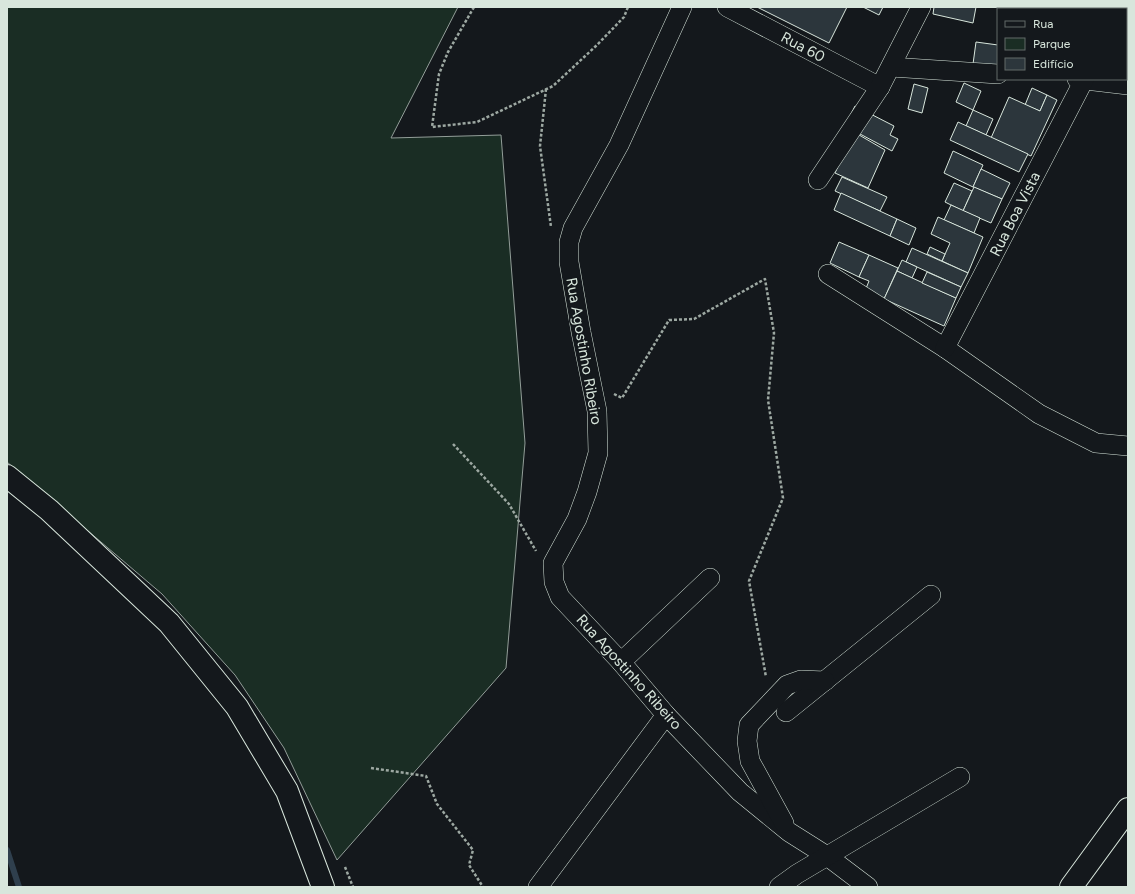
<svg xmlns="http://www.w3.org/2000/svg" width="1135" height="894" font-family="Figtree,sans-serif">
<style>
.green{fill:#1a2d24;stroke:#939e99}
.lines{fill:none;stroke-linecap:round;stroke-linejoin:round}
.stream{stroke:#2f3f4d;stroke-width:6}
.building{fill:#2c363c;stroke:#d8e6dc}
.street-casing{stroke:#d8e6dc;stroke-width:20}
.secondary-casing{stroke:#d8e6dc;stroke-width:24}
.highway-casing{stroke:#d8e6dc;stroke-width:24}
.path{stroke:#9da8a2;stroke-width:2.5;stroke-dasharray:3 2;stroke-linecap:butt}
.street{stroke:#14181c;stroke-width:19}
.secondary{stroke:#14181c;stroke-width:22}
.highway{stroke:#14181c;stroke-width:22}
.labels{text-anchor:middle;stroke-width:3;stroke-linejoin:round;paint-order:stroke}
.street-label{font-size:15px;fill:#d8e6dc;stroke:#14181c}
</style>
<rect width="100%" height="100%" fill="#14181c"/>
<polygon class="green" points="7,7 458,7 391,138 501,135 525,443 506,668 337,860 284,748 235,675 162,594 7,462"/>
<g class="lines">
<polyline class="stream" points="7,850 19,887"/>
</g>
<g class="building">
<polygon points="757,7 847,7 829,43"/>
<polygon points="863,7 883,7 879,15"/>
<polygon points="934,7 976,7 973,23 933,14"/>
<rect x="1002" y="7" width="61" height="2"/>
<polygon points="1126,9 1128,10 1128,30 1126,30"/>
<polygon points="1126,30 1128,30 1128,78 1126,77"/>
<polygon points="976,42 998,45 998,66 973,64"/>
<polygon points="964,83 981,91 973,110 956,102"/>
<polygon points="914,84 928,88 922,113 908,109"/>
<polygon points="1032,88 1047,95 1040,111 1025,105"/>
<polygon points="1047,95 1057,100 1031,156 991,138 1009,97 1040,111"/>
<polygon points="855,106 894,126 890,135 898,139 892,151 845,126"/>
<polygon points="973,110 993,119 986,135 966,126"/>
<polygon points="958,122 1028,154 1019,172 950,140"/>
<polygon points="854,132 885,150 868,188 835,173"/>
<polygon points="953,151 983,165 973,187 944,173"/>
<polygon points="981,169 1010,183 1002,199 973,187"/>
<polygon points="842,177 887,197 880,211 835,191"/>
<polygon points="954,183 972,191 963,211 945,202"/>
<polygon points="974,187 1002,199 991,223 963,211"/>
<polygon points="841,193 897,219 890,236 834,210"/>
<polygon points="951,205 980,218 974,233 944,220"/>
<polygon points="938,217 983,237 968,273 942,261 950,243 931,234"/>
<polygon points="897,219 916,228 909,245 890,236"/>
<polygon points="839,242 869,255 859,277 830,263"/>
<polygon points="930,247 945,254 942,261 927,254"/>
<polygon points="912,248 968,273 961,287 906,262"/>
<polygon points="869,255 898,268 884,299 865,291 869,281 859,277"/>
<polygon points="902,260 917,267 912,278 897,271"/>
<polygon points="897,271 956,298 944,326 884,299"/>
<polygon points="927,272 961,287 956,298 922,283"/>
</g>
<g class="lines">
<defs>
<g id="street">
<polyline points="682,7 619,145 573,228 569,242 569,262 581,332 597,411 598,453 587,492 577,519 553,563 554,582 560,597 621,662 666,715 740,792 789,832 827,856 868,887"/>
<polyline points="727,7 880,87"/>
<polyline points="891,67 998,74"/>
<polyline points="1077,79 1128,85"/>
<polyline points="818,180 880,87 921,7"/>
<polyline points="828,274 945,348 1039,414 1096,443 1128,446"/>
<polyline points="945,348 1084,80"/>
<polyline points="621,662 710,578"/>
<polyline points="786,712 931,595"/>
<polyline points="784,823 750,761 747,741 749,725 787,685 801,680 825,681"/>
<polyline points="538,887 666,715"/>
<polyline points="779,887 797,874 960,777"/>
</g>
<polyline id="secondary" points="1071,887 1128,809"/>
<polyline id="highway" points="7,476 49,510 169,623 237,707 287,791 323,887"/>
</defs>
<use href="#street" class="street-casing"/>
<use href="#secondary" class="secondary-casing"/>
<use href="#highway" class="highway-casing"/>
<g class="path">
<polyline points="474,7 448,52 439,74 432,127 477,122 553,86 597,45 624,17 628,7"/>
<polyline points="546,89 540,146 551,227"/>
<polyline points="614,394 622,398 669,320 694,319 765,279 774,333 768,400 783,498 749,581 766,677"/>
<polyline points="453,444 509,504 536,551"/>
<polyline points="371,768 426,776 437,804 473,850 469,865 483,887"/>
<polyline points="345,867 353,887"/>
</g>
<use href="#street" class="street"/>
<use href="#secondary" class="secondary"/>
<use href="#highway" class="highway"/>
</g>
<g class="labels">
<g class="street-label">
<text transform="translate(803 47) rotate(28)" y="5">Rua 60</text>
<text transform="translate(1015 214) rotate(-63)" y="5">Rua Boa Vista</text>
<text transform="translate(584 351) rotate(80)" y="5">Rua Agostinho Ribeiro</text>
<text transform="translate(629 672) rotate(48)" y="5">Rua Agostinho Ribeiro</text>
</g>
</g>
<rect width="1135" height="894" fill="none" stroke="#d8e6dc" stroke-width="16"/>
<rect x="997" y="8" width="130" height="72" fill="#14181c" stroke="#626a69"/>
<rect x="1005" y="21" width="20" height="6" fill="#14181c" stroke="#626a69"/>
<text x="1033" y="28" font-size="12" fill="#d8e6dc">Rua</text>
<rect x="1005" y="38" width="20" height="12" fill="#1a2d24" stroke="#626a69"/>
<text x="1033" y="48" font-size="12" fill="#d8e6dc">Parque</text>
<rect x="1005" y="58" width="20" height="12" fill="#2c363c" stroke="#626a69"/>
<text x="1033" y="68" font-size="12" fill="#d8e6dc">Edifício</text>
</svg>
